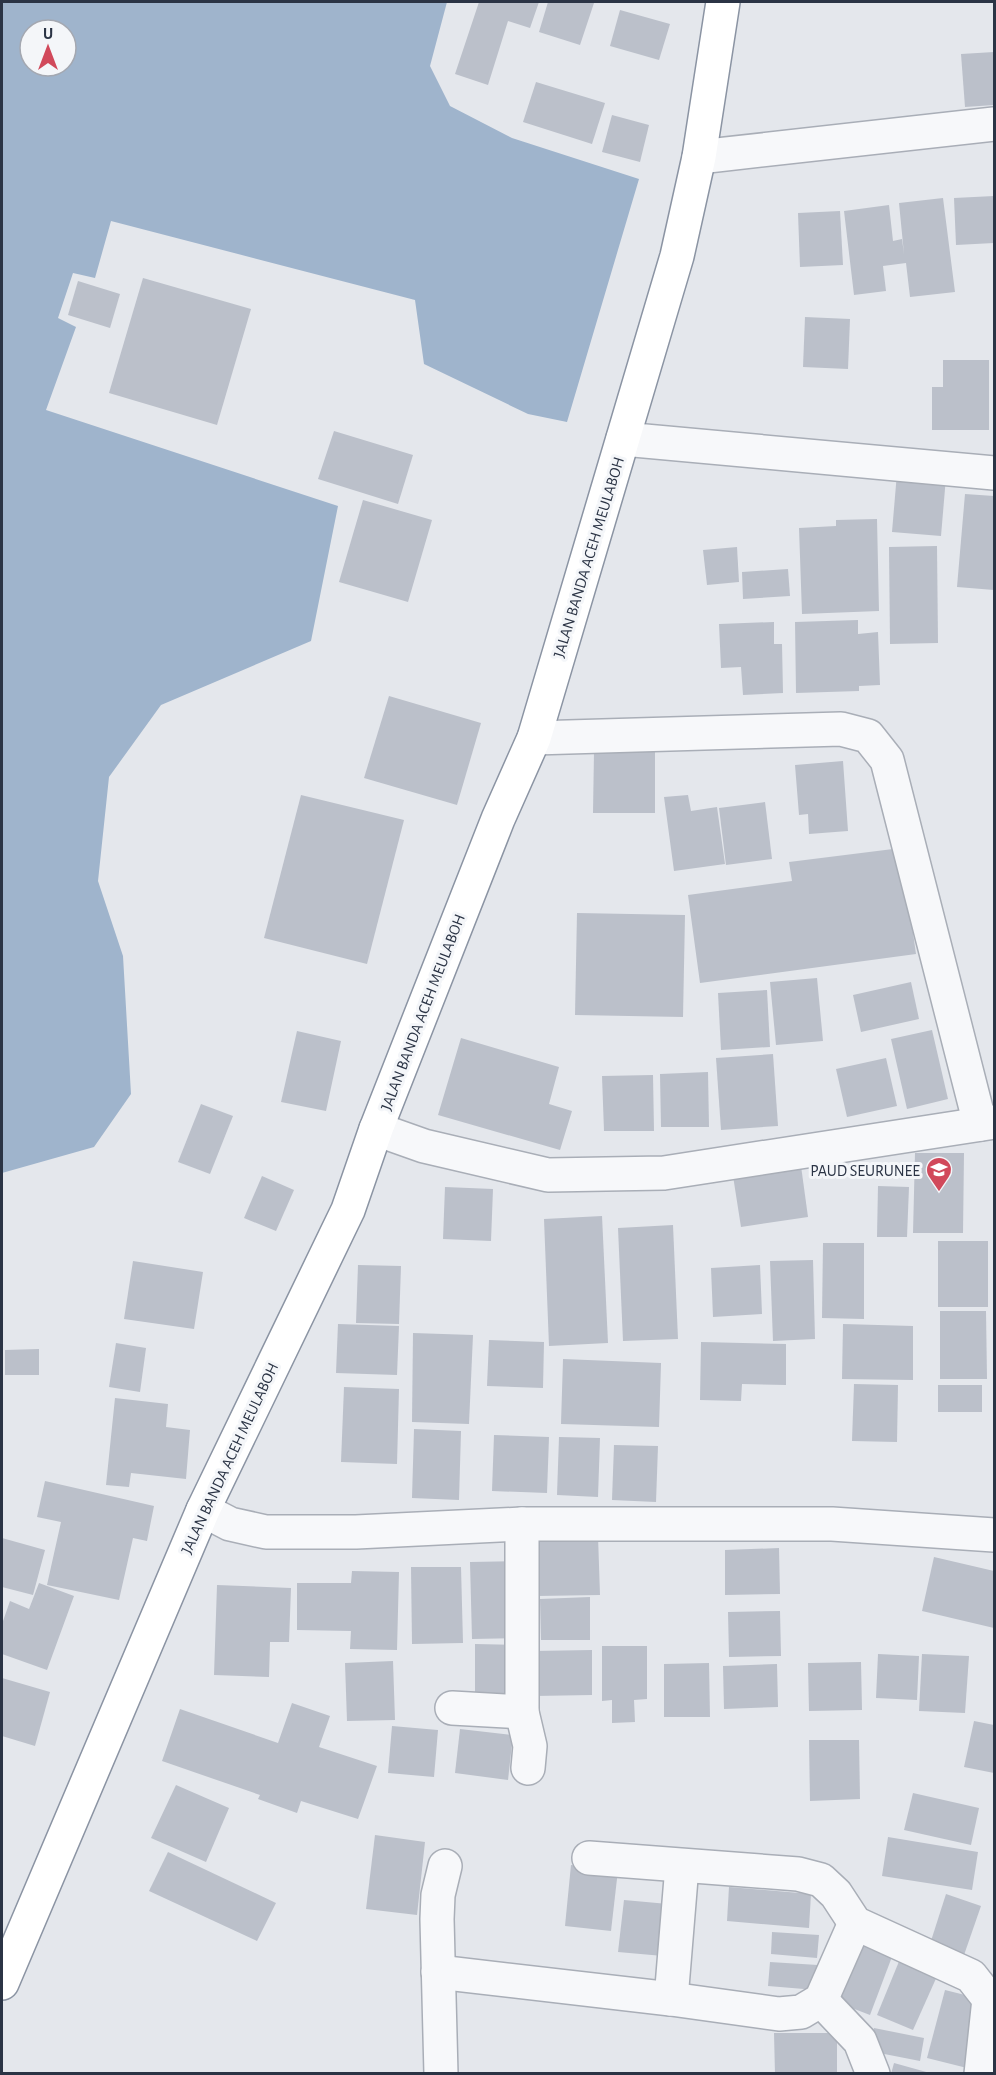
<svg xmlns="http://www.w3.org/2000/svg" width="996" height="2075" font-family="'Alegreya Sans',sans-serif">
<style>
.water{fill:#9fb4cc;fill-rule:evenodd}
.building{fill:#bbc0ca}
.lines{fill:none;stroke-linecap:round;stroke-linejoin:round}
.minor-casing{stroke:#a9aeb7;stroke-width:36}
.highway-casing{stroke:#8b94a3;stroke-width:36}
.minor{stroke:#f7f8fa;stroke-width:33}
.highway{stroke:#fff;stroke-width:33}
.labels{text-anchor:middle;stroke-width:6;stroke-linejoin:round;paint-order:stroke}
.street-label{font-size:16px;fill:#2b3445;stroke:#f4f6f9}
.poi-label{font-size:16px;fill:#2b3445;stroke:#f4f6f9;text-anchor:end}
</style>
<rect width="100%" height="100%" fill="#e4e7ec"/>
<path class="water" d="M2,2H447L430,66L450,106L512,138L639,179L567,422L528,414L424,364L415,300L111,221L95,278L73,273L58,318L76,327L46,410L338,506L311,641L161,705L109,777L98,881L123,956L131,1094L94,1147L2,1173ZM30,30H66V66H30Z"/>
<g class="building">
<polygon points="479,2 539,2 530,28 508,21 488,85 455,74"/>
<polygon points="548,2 588,2 594,3 580,45 539,32"/>
<polygon points="620,10 670,24 659,60 610,46"/>
<polygon points="994,52 994,105 965,107 961,54"/>
<polygon points="536,82 605,103 592,144 523,122"/>
<polygon points="612,115 649,125 640,162 602,152"/>
<polygon points="994,196 994,243 956,245 954,198"/>
<polygon points="943,198 955,292 910,297 906,263 883,266 886,291 854,295 844,211 889,205 893,241 902,239 904,254 899,203"/>
<polygon points="840,211 843,265 800,267 798,213"/>
<polygon points="143,278 251,309 217,425 109,393"/>
<polygon points="78,281 120,294 110,328 68,315"/>
<polygon points="805,317 850,319 848,369 803,367"/>
<polygon points="943,360 989,360 989,430 932,430 932,387 943,387"/>
<polygon points="334,431 413,455 398,504 318,479"/>
<polygon points="897,473 946,477 941,536 892,532"/>
<polygon points="965,494 994,496 994,590 957,587"/>
<polygon points="363,500 432,520 408,602 339,582"/>
<polygon points="877,519 879,611 802,614 799,528 836,526 836,520"/>
<polygon points="937,546 938,643 890,644 889,547"/>
<polygon points="737,547 739,582 707,585 703,550"/>
<polygon points="788,569 790,596 743,599 742,572"/>
<polygon points="858,620 858,634 878,632 880,685 859,686 859,691 796,693 795,622"/>
<polygon points="774,622 774,644 782,644 783,693 743,695 741,667 721,668 719,624"/>
<polygon points="389,696 481,723 457,805 364,778"/>
<polygon points="594,752 655,752 655,813 593,813"/>
<polygon points="843,761 848,831 809,834 808,814 799,815 795,765"/>
<polygon points="301,795 404,820 367,964 264,938"/>
<polygon points="688,795 691,811 717,807 725,864 674,871 664,797"/>
<polygon points="765,802 772,859 726,865 719,808"/>
<polygon points="901,848 916,954 700,983 688,895 792,881 789,862"/>
<polygon points="577,913 685,915 683,1017 575,1015"/>
<polygon points="817,978 823,1041 776,1045 770,982"/>
<polygon points="911,982 919,1019 861,1032 853,995"/>
<polygon points="767,990 770,1047 721,1050 718,993"/>
<polygon points="932,1030 948,1099 907,1109 891,1039"/>
<polygon points="297,1031 341,1041 326,1111 281,1102"/>
<polygon points="461,1038 559,1067 549,1104 572,1111 560,1150 438,1115"/>
<polygon points="773,1054 778,1126 721,1130 716,1058"/>
<polygon points="886,1058 897,1106 847,1117 836,1069"/>
<polygon points="708,1072 709,1127 661,1127 660,1074"/>
<polygon points="653,1075 654,1131 604,1131 602,1076"/>
<polygon points="201,1104 233,1116 210,1174 178,1162"/>
<polygon points="915,1153 964,1153 963,1233 913,1233"/>
<polygon points="801,1166 808,1217 741,1227 733,1176"/>
<polygon points="262,1176 294,1190 276,1231 244,1218"/>
<polygon points="878,1186 909,1187 907,1237 877,1237"/>
<polygon points="445,1187 493,1189 491,1241 443,1239"/>
<polygon points="602,1216 608,1343 549,1346 544,1219"/>
<polygon points="673,1225 678,1339 623,1341 618,1228"/>
<rect x="938" y="1241" width="50" height="66"/>
<polygon points="823,1243 864,1243 864,1319 822,1318"/>
<polygon points="813,1260 815,1339 773,1341 770,1261"/>
<polygon points="133,1261 203,1272 194,1329 124,1319"/>
<polygon points="358,1265 401,1266 399,1324 356,1323"/>
<polygon points="760,1265 762,1314 713,1317 711,1268"/>
<polygon points="940,1311 986,1311 987,1379 940,1379"/>
<polygon points="338,1324 399,1326 397,1375 336,1373"/>
<polygon points="843,1324 913,1326 913,1380 842,1379"/>
<polygon points="413,1333 473,1335 469,1424 412,1422"/>
<polygon points="489,1340 544,1342 543,1388 487,1386"/>
<polygon points="701,1342 786,1344 786,1385 742,1384 741,1401 700,1400"/>
<polygon points="116,1343 146,1348 140,1392 109,1387"/>
<polygon points="39,1349 39,1375 5,1375 5,1350"/>
<polygon points="563,1359 661,1363 659,1427 561,1424"/>
<polygon points="854,1384 898,1385 897,1442 852,1441"/>
<rect x="938" y="1385" width="44" height="27"/>
<polygon points="344,1387 399,1389 397,1464 341,1462"/>
<polygon points="115,1398 168,1404 166,1427 190,1430 186,1479 131,1473 129,1487 106,1485"/>
<polygon points="414,1429 461,1431 459,1500 412,1498"/>
<polygon points="494,1435 549,1437 547,1493 492,1491"/>
<polygon points="559,1437 600,1438 598,1497 557,1495"/>
<polygon points="614,1445 658,1446 656,1502 612,1500"/>
<polygon points="45,1481 154,1506 147,1541 133,1538 119,1600 47,1585 61,1522 37,1517"/>
<polygon points="598,1536 600,1595 537,1596 536,1538"/>
<polygon points="2,1538 45,1550 33,1595 2,1587"/>
<polygon points="779,1548 780,1594 725,1595 725,1550"/>
<polygon points="934,1557 994,1571 994,1628 922,1611"/>
<polygon points="518,1561 520,1638 472,1639 470,1562"/>
<polygon points="411,1567 461,1567 463,1643 412,1644"/>
<polygon points="352,1571 399,1572 397,1650 350,1649 351,1631 297,1630 297,1583 351,1583"/>
<polygon points="39,1583 74,1596 47,1670 2,1654 2,1624 10,1601 29,1609"/>
<polygon points="217,1585 291,1588 289,1642 270,1642 269,1677 214,1675"/>
<polygon points="590,1597 590,1640 541,1640 540,1599"/>
<polygon points="780,1611 781,1656 729,1657 728,1612"/>
<polygon points="475,1644 518,1645 518,1705 475,1705"/>
<polygon points="602,1646 647,1646 647,1699 634,1700 635,1722 612,1723 612,1700 602,1701"/>
<polygon points="592,1650 592,1695 534,1696 533,1651"/>
<polygon points="878,1654 919,1656 917,1700 876,1698"/>
<polygon points="922,1654 969,1656 965,1713 919,1711"/>
<polygon points="393,1661 395,1720 347,1721 345,1663"/>
<polygon points="861,1662 862,1710 809,1711 808,1663"/>
<polygon points="709,1663 710,1717 664,1717 664,1664"/>
<polygon points="777,1664 778,1707 724,1709 723,1666"/>
<polygon points="2,1678 50,1692 35,1746 2,1736"/>
<polygon points="292,1703 330,1716 319,1747 377,1766 358,1819 301,1801 297,1813 258,1799 260,1795 162,1761 180,1709 278,1743"/>
<polygon points="974,1721 994,1725 994,1773 964,1767"/>
<polygon points="392,1726 438,1730 434,1777 388,1773"/>
<polygon points="460,1729 513,1735 508,1780 455,1773"/>
<polygon points="809,1740 859,1740 860,1799 810,1801"/>
<polygon points="176,1785 229,1808 206,1862 151,1838"/>
<polygon points="913,1793 979,1808 971,1845 904,1830"/>
<polygon points="375,1835 425,1842 417,1915 366,1909"/>
<polygon points="888,1837 978,1852 972,1890 882,1876"/>
<polygon points="168,1852 276,1903 257,1941 149,1891"/>
<polygon points="571,1865 618,1870 611,1931 565,1926"/>
<polygon points="729,1887 811,1894 809,1928 727,1921"/>
<polygon points="946,1894 981,1906 964,1955 930,1944"/>
<polygon points="624,1900 668,1904 663,1956 618,1952"/>
<polygon points="772,1932 819,1935 817,1958 771,1954"/>
<polygon points="854,1939 893,1954 870,2015 831,2000"/>
<polygon points="900,1959 938,1974 913,2030 877,2015"/>
<polygon points="770,1962 818,1965 816,1990 768,1986"/>
<polygon points="945,1990 985,2000 967,2068 927,2058"/>
<polygon points="874,2028 924,2038 920,2061 869,2051"/>
<polygon points="774,2033 837,2033 837,2074 775,2074"/>
<polygon points="894,2063 930,2073 930,2074 891,2074"/>
</g>
<g class="lines">
<defs>
<g id="minor">
<polyline points="699,157 994,124"/>
<polyline points="623,439 994,473"/>
<polyline points="534,738 841,729 868,736 887,760 980,1124"/>
<polyline points="376,1129 424,1146 548,1175 664,1173 994,1122"/>
<polyline points="203,1510 230,1524 266,1532 356,1532 522,1524 832,1524 994,1535"/>
<polyline points="522,1524 522,1712 530,1746 528,1768"/>
<polyline points="452,1708 522,1712"/>
<polyline points="589,1858 798,1874 821,1880 836,1894 855,1923 971,1976 989,1999 981,2074"/>
<polyline points="438,1972 671,1999 779,2014 801,2012 821,2000 855,1923"/>
<polyline points="671,1999 682,1866"/>
<polyline points="821,2000 860,2041 873,2074"/>
<polyline points="441,2074 437,1919 438,1895 445,1866"/>
</g>
<polyline id="highway" points="2,1983 203,1510 348,1210 376,1129 498,819 534,738 677,256 699,157 723,2"/>
</defs>
<use href="#minor" class="minor-casing"/>
<use href="#highway" class="highway-casing"/>
<use href="#minor" class="minor"/>
<use href="#highway" class="highway"/>
</g>
<defs>
<symbol id="school-pin" viewBox="-11 -11 22 30"><path d="M0 17L-7.5 6A9.5 9.5 0 1 1 7.5 6Z" fill="#d1495b" stroke="#f4f6f9"/><path d="M0-5L7-2L0 1L-7-2ZM-4 1L0 2.5L4 1V4Q0 6-4 4Z" fill="#fff"/></symbol>
</defs>
<g fill-rule="evenodd">
<use href="#school-pin" x="924" y="1155" width="30" height="40"/>
</g>
<g class="labels">
<g class="street-label">
<text transform="translate(588 557) rotate(-73)" y="6">JALAN BANDA ACEH MEULABOH</text>
<text transform="translate(422 1012) rotate(-69)" y="6">JALAN BANDA ACEH MEULABOH</text>
<text transform="translate(229 1458) rotate(-65)" y="6">JALAN BANDA ACEH MEULABOH</text>
</g>
<g class="poi-label">
<text x="920" y="1176">PAUD SEURUNEE</text>
</g>
</g>
<rect width="996" height="2075" fill="none" stroke="#2b3445" stroke-width="6"/>
<g transform="translate(48 48)"><circle r="28" fill="#f4f6f9" stroke="#a4a8b1" stroke-width="1.5"/>
<path d="M0-4.5L10 22L0 15L-10 22Z" fill="#d1495b"/>
<text y="-9" font-size="16" font-weight="bold" text-anchor="middle" fill="#2b3445">U</text>
</g>
</svg>
